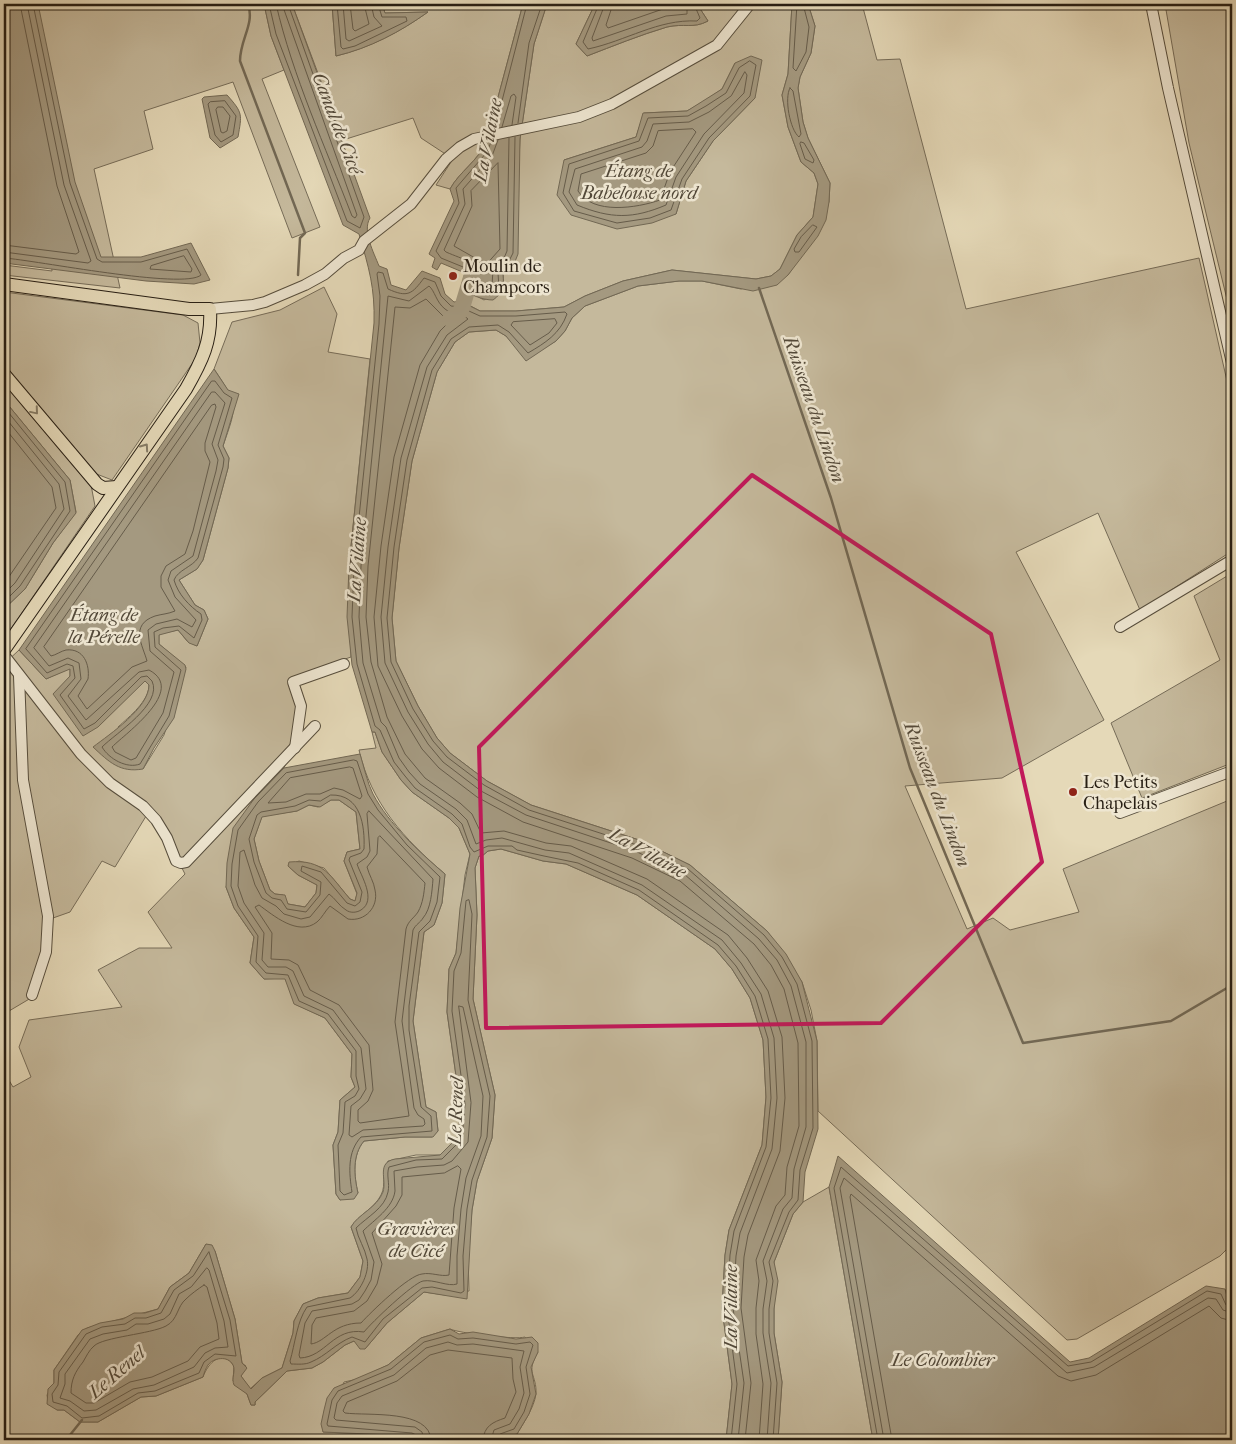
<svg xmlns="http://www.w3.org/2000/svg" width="1236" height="1444" font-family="'IM FELL French Canon',serif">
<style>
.green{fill:#c5b99c;stroke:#766c58;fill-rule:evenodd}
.water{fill:#a49980;stroke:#726854;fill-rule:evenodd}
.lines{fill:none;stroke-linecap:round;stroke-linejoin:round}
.shore{stroke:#665c4a;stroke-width:1}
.stream{stroke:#726854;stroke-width:2.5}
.river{stroke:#a49980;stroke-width:16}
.minor-casing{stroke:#564d3c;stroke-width:12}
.major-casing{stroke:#271e13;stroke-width:14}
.minor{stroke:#eee6d1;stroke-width:10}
.major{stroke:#e5d9b8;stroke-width:12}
.oneway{stroke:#867c66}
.marked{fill:none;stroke:#c2185b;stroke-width:4;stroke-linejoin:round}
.poi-dot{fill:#8f2418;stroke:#eee6d1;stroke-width:2}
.labels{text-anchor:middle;stroke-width:5;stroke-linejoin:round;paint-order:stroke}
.poi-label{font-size:18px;fill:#271e13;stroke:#eee6d1;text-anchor:start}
.water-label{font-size:19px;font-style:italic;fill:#534939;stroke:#eee6d1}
</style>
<rect width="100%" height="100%" fill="#e5d9b8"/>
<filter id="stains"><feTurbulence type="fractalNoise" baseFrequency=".004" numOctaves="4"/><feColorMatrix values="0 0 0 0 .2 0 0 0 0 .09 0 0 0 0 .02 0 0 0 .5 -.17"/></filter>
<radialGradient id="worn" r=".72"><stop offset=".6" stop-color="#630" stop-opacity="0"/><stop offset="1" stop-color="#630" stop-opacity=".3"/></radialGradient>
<g class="green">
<polygon points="8,4 264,4 271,36 284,70 262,79 320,227 292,238 233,82 144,111 153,149 94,169 120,288 4,275 4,265 52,271 48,208"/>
<path d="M292,4H332L336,56C369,48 400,32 428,12L385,13L382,4H523L486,142C479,160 459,172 450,189L436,185L453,159L421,138L413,118L343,140Z"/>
<path d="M547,4H595L576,44L587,56C613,46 640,35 667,27C684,23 693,29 708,21L697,4H792L788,74L782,95L788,127L801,162L814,173L818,184L813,217L797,235L780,269L771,276L756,279L672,270L623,281L585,296L564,307L516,311H480L467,304L471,293L484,300L504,288L503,274L514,264L520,139L534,44ZM735,63L755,98L713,141L686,181L676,214L564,160L636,137L644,113L687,111L703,102L722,89Z"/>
<polygon points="808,4 853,4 854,6 862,4 877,60 900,59 966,309 1199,258 1232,403 1232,551 1140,610 1098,513 1016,552 1104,720 1002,778 905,786 967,929 993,918 1010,930 1079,912 1063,869 1227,801 1232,975 1232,1244 1220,1256 1077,1339 1067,1340 818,1111 817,1041 811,1010 802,982 767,931 690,865 639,840 531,805 487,781 450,753 437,738 418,706 396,661 392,618 399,548 412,461 437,372 455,342 469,332 496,330 506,336 515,346 544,348 556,341 565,331 572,318 585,306 638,286 679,281 702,281 741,289 788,275 798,260 829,202 830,183 808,138 803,122 798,88 800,77 811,53 815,26"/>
<polygon points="1165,4 1232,4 1232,320 1189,143"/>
<path d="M324,287L337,314L328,352L370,359L349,566L351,657L290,678L298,707L291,749L284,768L254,799L226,887L234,908L254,937L250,963L264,979L285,978L295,1004L325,1018L352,1054L351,1077L355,1087L340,1100L338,1132L333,1145L336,1194L340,1200L358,1193C354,1176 352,1155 364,1141L405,1137H432L438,1131L436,1112L426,1107L413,1021L424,932L434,925L442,903L445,874C404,839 371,803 359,750L376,748L372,732H375L382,752L401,780L412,792L449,818L459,828L470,854L465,875L456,953L449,969L447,1012L460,1104L459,1133L457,1138L440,1155H416L388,1161C380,1172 387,1184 381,1195C374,1209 358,1215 351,1227L363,1261L360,1277L348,1293L318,1298L303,1304L294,1321L293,1333L282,1368L262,1378L250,1389L241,1376L246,1366L242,1363L235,1319L215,1251L206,1244L189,1273L170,1287L158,1309L87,1328L78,1335L54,1370V1383L47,1395L48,1401L57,1410H64L80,1422H98L141,1397L156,1396L203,1377C208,1363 222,1348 234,1366L233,1381L247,1394L251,1405H255V1402L287,1371L312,1368L323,1362L345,1345L354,1341L365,1349L387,1323L424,1292L445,1295L469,1291L468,1256L472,1210L477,1181L492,1138L495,1095L473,999L477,915L475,868L479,856H482L488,851L501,849L543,861L566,864L637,895L715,949L732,969L750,998L763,1040L766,1097L762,1145L729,1230L725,1255L722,1308L732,1384L726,1440H493L517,1434C524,1422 534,1408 536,1394C537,1374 525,1374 538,1352L525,1337C515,1340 458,1333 450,1329L421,1338L388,1365L358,1379L344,1382L323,1432L390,1435L426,1440H4V1072L13,1087L31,1077L19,1047L29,1020L122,1007L98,970L139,948H172L148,912L185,874L151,808L115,867L102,861L70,912L53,918L36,995L4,1014V664L19,650L46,679L70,668V676L98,727L145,680L149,685C149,701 130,716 118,727L143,769L164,735L186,667L159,644V634L178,630L187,641L197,646L208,619L204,610L195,605L179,580L197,569L203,560L228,468L229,458L223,446C237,405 239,406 214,369L232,322L280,310Z"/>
<polygon points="4,292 183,315 198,323 200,343 196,358 112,480 94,473 4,367"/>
<polygon points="4,383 91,485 95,506 4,639 4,609 25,589 53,543 76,512 70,480 4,400"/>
<polygon points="1232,573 1232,763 1142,798 1111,723 1220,660 1194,596"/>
<polygon points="331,800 339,800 356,812 360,849 347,852 344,861 357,894 355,901 350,899 324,868 299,861 288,866 298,875 317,885 316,893 305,907 288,904 283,895 275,894 270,890 259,861 254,839 262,816 297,811 309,805 318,807"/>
<polygon points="829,1187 873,1440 778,1440 782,1382 774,1333 774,1262 793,1214 803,1202"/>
</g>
<g class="water">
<polygon points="4,4 38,4 75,182 101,257 141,257 191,243 210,280 194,284 146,281 4,263"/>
<path d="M264,4H292L370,218C362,231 374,253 379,266L387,269L391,285L406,290L422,271L440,278L445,294L454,302L460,301L480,311H516L564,307L585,296L623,281L672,270L756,279L771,276L780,269L797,235L813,217L818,184L814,173L801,162L788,127L782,95L788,74L792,4H808L815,26L811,53L800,77L798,88L803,122L808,138L830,183L829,202L826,220L818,236L788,275L777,285L753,291L702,281H679L638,286L585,306L572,318L565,331L556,341L526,361L506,336L496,330L469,332L455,342L437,372L412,461L399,548L392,618L396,661L418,706L437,738L450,753L487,781L531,805L639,840L690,865L767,931L786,954L802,982L817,1041L818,1129L805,1172L803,1202L793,1214L774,1262L778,1281L774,1309V1333L782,1382L778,1440H726L732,1384L722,1308L725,1255L729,1230L762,1145L766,1097L763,1040L750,998L732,969L715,949L637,895L566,864L543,861L501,849L488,851L482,856H479L475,868L477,915L473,999L495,1095L492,1138L477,1181L472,1210L467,1299L424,1292L387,1323L365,1349H360L354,1341L345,1345L323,1362L312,1368L287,1371L255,1402V1405H251L247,1394L234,1385C231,1378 236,1371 233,1365C228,1355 213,1358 208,1365C206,1368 204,1373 203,1377L156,1396L141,1397L98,1422H80L64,1410H57L47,1404L48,1389L54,1383V1370L82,1330L100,1323L123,1319L134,1313H145L158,1309L170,1287L189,1273L206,1244L212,1245L215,1251L235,1319L242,1363L247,1368L241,1376L251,1389L262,1378L282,1368L293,1333L294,1321L303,1304L318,1298L348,1293L360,1277L363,1261L351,1227C358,1214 377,1208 383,1192C387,1179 376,1163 395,1159L440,1155L457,1138L459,1133L460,1104L447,1012L449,969L456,953L460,908L470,854L459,828L449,818L412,792L401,780L382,752L375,732H372L352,665L347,617L349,566L374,323C375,288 369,268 359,234L343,225L271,36Z"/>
<path d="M332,4H382L385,13L428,12C400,32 370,48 336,56Z"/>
<path d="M523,4H547L534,44L520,139L518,254L514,264L503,274C504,287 504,292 493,300C483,300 469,295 461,287L465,273L441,263L437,270L432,267L435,258L429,254L454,201L450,189C459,172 479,160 486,142Z"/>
<path d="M595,4H697L708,21C693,29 684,23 667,27C640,35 613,46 587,56L576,44Z"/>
<polygon points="751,56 762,60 755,98 713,141 686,181 676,214 652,223 617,229 571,215 557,195 564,160 636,137 643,113 687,111 722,89 735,63"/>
<path d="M227,95C243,113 242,114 238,137L220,148L210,138L202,99L204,97Z"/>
<path d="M214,369L228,390L239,394L223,446L229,458L228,468L203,560L197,569L179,580L195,605L204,610L208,619L197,646L189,643L178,630L159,635V644L185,665L186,669L174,718L154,748L143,769C120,773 109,762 93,747C110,734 149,708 149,685L145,681L98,727L83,736L53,694L70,676V669L46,679L19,650Z"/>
<polygon points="4,400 70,480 76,513 53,543 25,589 4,609"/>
<path d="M360,754C364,767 367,782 373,794C389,824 419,852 445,874L442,903L434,925L424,932L413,1021L426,1107L436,1112L438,1131L433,1137H405L364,1141C352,1155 354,1176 358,1193L354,1199L340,1200L336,1194L333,1145L338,1132L340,1100L355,1087L351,1077L352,1054L325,1018L294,1004L285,979H264L250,963L254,937L234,908L226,887L227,863L233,828L254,799L284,768ZM331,800H339L356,812L360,849L347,852L344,861L357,893L355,901L350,899C330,876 324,859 289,862L288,866L298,875L317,885L316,893L305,907L288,904L285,895L275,894L270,890L259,861L254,839L262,817L297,811L309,805L320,807Z"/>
<path d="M838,1156L1070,1362L1089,1358L1206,1286L1225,1289C1236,1323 1231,1401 1230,1440H873L829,1187Z"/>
<polygon points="450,1329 459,1334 473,1332 516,1339 532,1337 538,1343 538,1352 531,1367 536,1394 529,1414 517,1434 493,1440 426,1440 390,1435 323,1432 321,1424 324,1410 327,1398 334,1388 388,1365 421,1338"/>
</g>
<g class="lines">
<g class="shore">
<polyline points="269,4 276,34 347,221 360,228 364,217 288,4"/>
<path d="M276,4C293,77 325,146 352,216L355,218L357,215L282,4"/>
<polyline points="337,4 341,47 343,49 355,46 407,21 406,17 382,17 378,4"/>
<polyline points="343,4 346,39 349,41 382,26 374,17 371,4"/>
<polyline points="350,4 353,29 355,31 369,24 364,4"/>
<path d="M599,4L583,42L588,49C626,41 658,19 697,21L700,18L694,4"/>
<polyline points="605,4 592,38 593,41 666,16 687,14 687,4"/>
<polyline points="613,4 606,25 608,28 663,9 678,7 680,4"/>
<polyline points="797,4 793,68 796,71 806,52 809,27 803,4"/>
<polygon points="750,61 756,65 750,96 709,138 682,179 671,210 650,218 617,223 574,211 563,193 569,164 639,141 648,118 688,116 706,106 726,93 739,68"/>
<path d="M745,72L747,75L744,93L704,134L676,177L666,205C633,219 611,219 577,205L569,192L575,169L642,147L647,141L653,124L689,122L709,112L731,96Z"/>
<path d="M790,88L793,91L801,134L799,137C790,130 784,98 790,88Z"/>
<polygon points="225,101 236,116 233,135 221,142 215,135 208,104 210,102"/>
<polygon points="218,107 223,107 230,116 227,131 223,133 221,132 216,110"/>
<polyline points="518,123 529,43 542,4"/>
<polyline points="502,127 511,96 514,94 516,97 512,125"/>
<polyline points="495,128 527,4"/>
<path d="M693,129L696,132L670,172L660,200C637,208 593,215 578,191L581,174L646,153L653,146L658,131Z"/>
<path d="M498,140L492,156L463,189L465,204L444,250L446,252C464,260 476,260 475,282L488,289L492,286L493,269L504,258L507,251L509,138"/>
<polyline points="491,142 487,152 456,188 459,203 436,251 441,258 468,269 468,287 490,295 499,288 498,273 509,261 513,253 515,137"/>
<polygon points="801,142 804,143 814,160 813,163 805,159 800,144"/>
<polygon points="498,163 500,249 484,267 475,258 454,246 472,206 471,191"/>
<polygon points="813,225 817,227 799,252 795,252 794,249 801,237"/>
<polyline points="4,245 76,254 79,252 57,186 20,4"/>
<polyline points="4,252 88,263 91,261 64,185 27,4"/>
<polygon points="184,256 192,269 191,272 150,269 151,266"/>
<path d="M4,258C35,260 184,290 201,275L187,249L141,262H102L97,259L70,183L33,4"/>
<polygon points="555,319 557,323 549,333 530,345 511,325 513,322"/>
<path d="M212,381H215L224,393L232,398L218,445L224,459L223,467L198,558C192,567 178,570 174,580C178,594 189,606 201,614L202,620L194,638L179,626L163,628L154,632L155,647L181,670L169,716L140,764C127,769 109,759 102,747C116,733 163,704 152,681L147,676L141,677L95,723L84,729L60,695L75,678L73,666L67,664L47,673L26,649Z"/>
<path d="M212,392H215L225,403L212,444L218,460L216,471L193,556L171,571L168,580L175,597L196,620L192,627L177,619L156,624L148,630L150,651L174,672L163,713L136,758L131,760L115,752L112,747C126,733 187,690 149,670L139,672L86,720L68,696L81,679L79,663L68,658L49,666L34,648Z"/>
<path d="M212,405L215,404L216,407L205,443V451L210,462L193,531L185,554L166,566L161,576V587L175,611C168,614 162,614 155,616C129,625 143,646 147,661L132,667L87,709L78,696L88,679C90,665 84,648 66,650C61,651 56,655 51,656L44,647Z"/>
<polyline points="4,407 65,482 70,511 20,586 4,602"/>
<polyline points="4,416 59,484 64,509 15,583 4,594"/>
<polyline points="4,427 52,487 56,508 4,584"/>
<path d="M354,760L357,761L368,794L378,810L407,845L440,877L437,902L430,921L419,932L409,1006V1030L421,1107L431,1116L432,1131L361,1137C347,1152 349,1173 352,1192L344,1195L340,1191L338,1145L343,1133L345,1102L355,1096L359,1089L356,1076V1051L328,1014L299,1001L288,975L266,973L256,962L258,936L238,906L231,886L232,864L238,830L258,802L286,773Z"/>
<polygon points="350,767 353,768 362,796 360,799 343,790 334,788 320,794 306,794 286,802 268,803 290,778"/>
<path d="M331,795C361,794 365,826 364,849L361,853L350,857L349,860L362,892L360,902L355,906L347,903L321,872L302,866L301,871L321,882L320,895L306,912L287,909L281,900L272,898L266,893L254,862L249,839L257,815L261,812L295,806L309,800L320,801Z"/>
<path d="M369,811L433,879C432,891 431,909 423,918C420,923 416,924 413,930L402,1021L414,1108L418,1115L424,1119L425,1124L423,1126L363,1130L352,1137L349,1135L351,1106L360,1099L366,1089L361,1048L333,1010L304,996L293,971L286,967H268L262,960L264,933L244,903L238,886L240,852L244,850L255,885L262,898L276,906L284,914L301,919L310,917L329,894C335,898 339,906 346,910C350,913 356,913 361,910C377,900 361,876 357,864L367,857L370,851L367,814Z"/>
<path d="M380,836L425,883C424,893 423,903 418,912C414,918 408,921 406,929L395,1022L409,1116L360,1123L358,1121V1110L368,1101L373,1090L369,1045L339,1005L310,990L298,965L289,960L271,959L272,933L255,907L259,905C273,915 298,937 317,922C322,918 325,911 330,906L348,919C365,922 379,907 375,890C374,882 369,875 367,867L377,854L378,838Z"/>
<path d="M469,900L472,914L468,1000L490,1096L487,1137L472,1180L467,1209L463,1256L464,1291L461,1293L432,1287L422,1288L383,1319L365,1342L352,1337C336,1343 326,1356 311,1362C305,1365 298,1364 291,1364L290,1361C295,1344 297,1321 307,1307L350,1298C361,1291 370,1271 367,1259C365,1248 358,1239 356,1228C367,1217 385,1208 388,1192C390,1183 386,1175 389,1167L416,1160L442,1159L462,1139L465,1104L452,1011L454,971L461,953L466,901Z"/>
<path d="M459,1006L463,1007L483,1096L481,1136L466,1178L461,1209L457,1256V1284C448,1287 434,1279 423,1281C413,1283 371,1323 364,1332C333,1327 326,1357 300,1358L299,1355L305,1323L312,1311L352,1304L359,1300L365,1291L371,1280L374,1262L363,1231C374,1220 393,1208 395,1191C395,1184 394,1178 394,1171L417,1167L444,1165L452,1161L468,1142L471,1103Z"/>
<path d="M458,1166L461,1169L454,1208L449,1275C441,1277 431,1272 422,1274C409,1275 371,1312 361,1323C333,1323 326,1342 311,1344L312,1325L316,1318L354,1311L367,1301L377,1284L382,1264L372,1233L396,1206L402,1195V1177L444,1173Z"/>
<polygon points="209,1252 230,1320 236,1356 215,1354 204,1362 199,1373 155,1391 138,1393 99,1416 82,1418 67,1406 53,1402 52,1394 58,1385 59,1372 86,1334 102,1327 125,1324 135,1318 146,1318 161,1313 174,1290 193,1276"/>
<polygon points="207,1268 209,1270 224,1321 228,1347 215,1348 205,1353 194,1367 154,1385 133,1389 96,1410 84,1411 70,1401 60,1398 65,1384 65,1374 90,1339 103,1334 127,1330 136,1324 148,1324 164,1319 170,1314 179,1294 191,1287"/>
<path d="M204,1285L207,1287L217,1323L219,1339L200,1347L188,1361L152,1377L130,1382L94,1403H86L71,1393C71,1380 75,1372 83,1362C86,1357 89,1350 94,1346C103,1337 151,1334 166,1326C178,1320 177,1306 186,1299C191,1294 198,1289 204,1285Z"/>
<polyline points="417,1440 416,1435 412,1433 328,1426 327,1424 332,1400 338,1391 391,1369 424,1342 450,1335 458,1339 473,1338 516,1344 530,1342 533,1345 526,1367 530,1394 524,1412 514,1429 500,1434 497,1440"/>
<polyline points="424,1440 422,1432 415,1427 336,1420 334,1418 337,1403 342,1396 394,1375 426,1348 448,1342 457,1345 473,1344 524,1351 520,1367 524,1393 519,1409 510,1424 494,1430 491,1440"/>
<path d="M431,1440C430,1409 368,1416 345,1413L343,1411L347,1402L397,1381L430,1355L448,1350L512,1358L513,1379L516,1392L505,1418C493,1422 484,1426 483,1440"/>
<path d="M731,1440L737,1384L727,1308L730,1255L734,1231L766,1147L771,1098L768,1039L755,996L736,966L718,945L639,890L578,863L544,856L517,850L512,846H488L474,852L470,847L462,824L452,814L415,788L405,776L394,762L380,730L375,726L357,664L352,617L354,566L379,324L380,296L377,274L378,272L383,273L388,289C408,298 412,294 424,278L435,282L441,296L451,306L460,307L480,316H516L565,312L567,314C560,334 545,343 528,353L509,332L498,325L469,327L451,339L432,370L407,460L394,547L387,618L391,662L413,709L433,741L447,757L484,785L529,810L637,845L688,869L764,935L782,957L797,984L812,1041L813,1128L800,1170L798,1200L789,1212L769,1262L773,1281L769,1309V1333L777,1383L773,1440"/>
<path d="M738,1440L744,1383L733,1308L736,1256L740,1233L772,1149L777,1098L774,1038L761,994L741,963L722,940L642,885L569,853L545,850L502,838L486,840L476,844L467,820L456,809L420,784L409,772L399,758L386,727L381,722L363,663L359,617L361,566L388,296L409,301L429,286C435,291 436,302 445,309C452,315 461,312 468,319L447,335L427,367L401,458L388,547L381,617L385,663L408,712L428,744L443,762L481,791L526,815L635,851L684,874L759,939L777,960L791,986L806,1042V1127L794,1169L792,1198L783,1209L763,1261L767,1281L763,1309V1333L771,1383L767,1440"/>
<polyline points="745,1440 751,1383 741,1308 744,1257 748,1235 780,1151 785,1098 782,1037 768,991 747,958 728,935 647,879 571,846 546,843 504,831 481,833 472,814 460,803 425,778 405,754 387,717 371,662 366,617 368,566 395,307 410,308 426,299 449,322 440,331 420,365 394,457 381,546 374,617 378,666 402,716 422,749 439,768 477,797 523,822 632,858 680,881 754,944 771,965 784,989 798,1043 799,1126 787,1167 785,1195 776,1206 756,1260 759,1281 756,1308 756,1334 763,1384 759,1440"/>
<polyline points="878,1440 834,1188 841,1167 1068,1366 1091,1362 1207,1291 1221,1294 1226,1305 1232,1307"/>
<polyline points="884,1440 840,1188 844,1178 1067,1373 1094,1367 1208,1298 1216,1299 1223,1310 1232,1313"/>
<polyline points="892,1440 850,1197 851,1194 1058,1376 1071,1381 1096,1375 1209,1306 1221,1318 1232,1321"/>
</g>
<g class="stream">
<path d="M248,4C255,24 240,39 240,61L305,233L300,238L298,275"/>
<polyline points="759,288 831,498 910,768 1023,1043 1171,1021 1232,985"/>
<polyline points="66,1440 82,1420"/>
</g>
<polyline class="river" points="450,319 461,311 473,271"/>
<defs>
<g id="minor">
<polyline points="1151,4 1168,88 1232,363"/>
<polyline points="210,309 253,305 265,302 305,285 325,274 344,258 359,250 364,241 411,204 446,159 460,147 474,139 579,117 612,104 717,45 750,4"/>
<polyline points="1120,627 1232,560"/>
<polyline points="4,655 81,754 110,783 143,806 156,820 167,838 176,861 181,863 186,862 315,726"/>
<polyline points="19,676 23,780 48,916 46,952 32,995"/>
<polyline points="295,748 301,706 293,682 344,664"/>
<polyline points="1120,813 1232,771"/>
</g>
<g id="major">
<path d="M4,284L189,309H210C212,341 202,361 186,389L4,650"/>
<polyline points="4,374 97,484 103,488 117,487"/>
</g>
</defs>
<use href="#minor" class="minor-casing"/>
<use href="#major" class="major-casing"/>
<use href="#minor" class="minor"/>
<use href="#major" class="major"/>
</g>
<defs><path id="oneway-chevron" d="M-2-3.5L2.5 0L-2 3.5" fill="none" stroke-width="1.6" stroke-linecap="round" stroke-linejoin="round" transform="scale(1.25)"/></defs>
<g class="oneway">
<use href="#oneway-chevron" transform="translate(35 411) rotate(50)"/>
<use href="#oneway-chevron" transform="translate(145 447) rotate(-55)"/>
</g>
<path class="marked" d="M752,475L991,634L1042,862L881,1023L486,1028L479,747Z"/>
<g class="poi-dot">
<circle cx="453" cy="276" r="5"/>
<circle cx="1073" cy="792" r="5"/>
</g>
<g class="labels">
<g class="poi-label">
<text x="463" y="272">Moulin de<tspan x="463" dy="21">Champcors</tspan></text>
<text x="1083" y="788">Les Petits<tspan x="1083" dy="21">Chapelais</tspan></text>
</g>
<g class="water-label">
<text transform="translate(338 123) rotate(69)" y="7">Canal de Cicé</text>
<text transform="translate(487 140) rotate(-79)" y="7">La Vilaine</text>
<text x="639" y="177">Étang de<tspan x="639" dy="22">Babelouse nord</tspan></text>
<text transform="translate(815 409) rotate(71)" y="7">Ruisseau du Lindon</text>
<text transform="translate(356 560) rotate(-86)" y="7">La Vilaine</text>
<text x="104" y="621">Étang de<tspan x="104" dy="22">la Pérelle</tspan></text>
<text transform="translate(938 794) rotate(69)" y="7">Ruisseau du Lindon</text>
<text transform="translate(648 852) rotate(29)" y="7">La Vilaine</text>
<text transform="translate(455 1111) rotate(-88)" y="7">Le Renel</text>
<text x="416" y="1235">Gravières<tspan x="416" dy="22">de Cicé</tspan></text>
<text transform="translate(730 1307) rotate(-90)" y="7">La Vilaine</text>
<text x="943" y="1366">Le Colombier</text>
<text transform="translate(116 1372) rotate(-41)" y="7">Le Renel</text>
</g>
</g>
<rect width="1236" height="1444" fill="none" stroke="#e5d9b8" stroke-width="20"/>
<rect x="5" y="5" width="1226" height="1434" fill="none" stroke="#271e13" stroke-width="2.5"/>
<rect x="10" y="10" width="1216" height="1424" fill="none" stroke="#271e13"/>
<rect width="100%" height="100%" filter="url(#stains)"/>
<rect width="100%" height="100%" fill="url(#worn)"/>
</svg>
